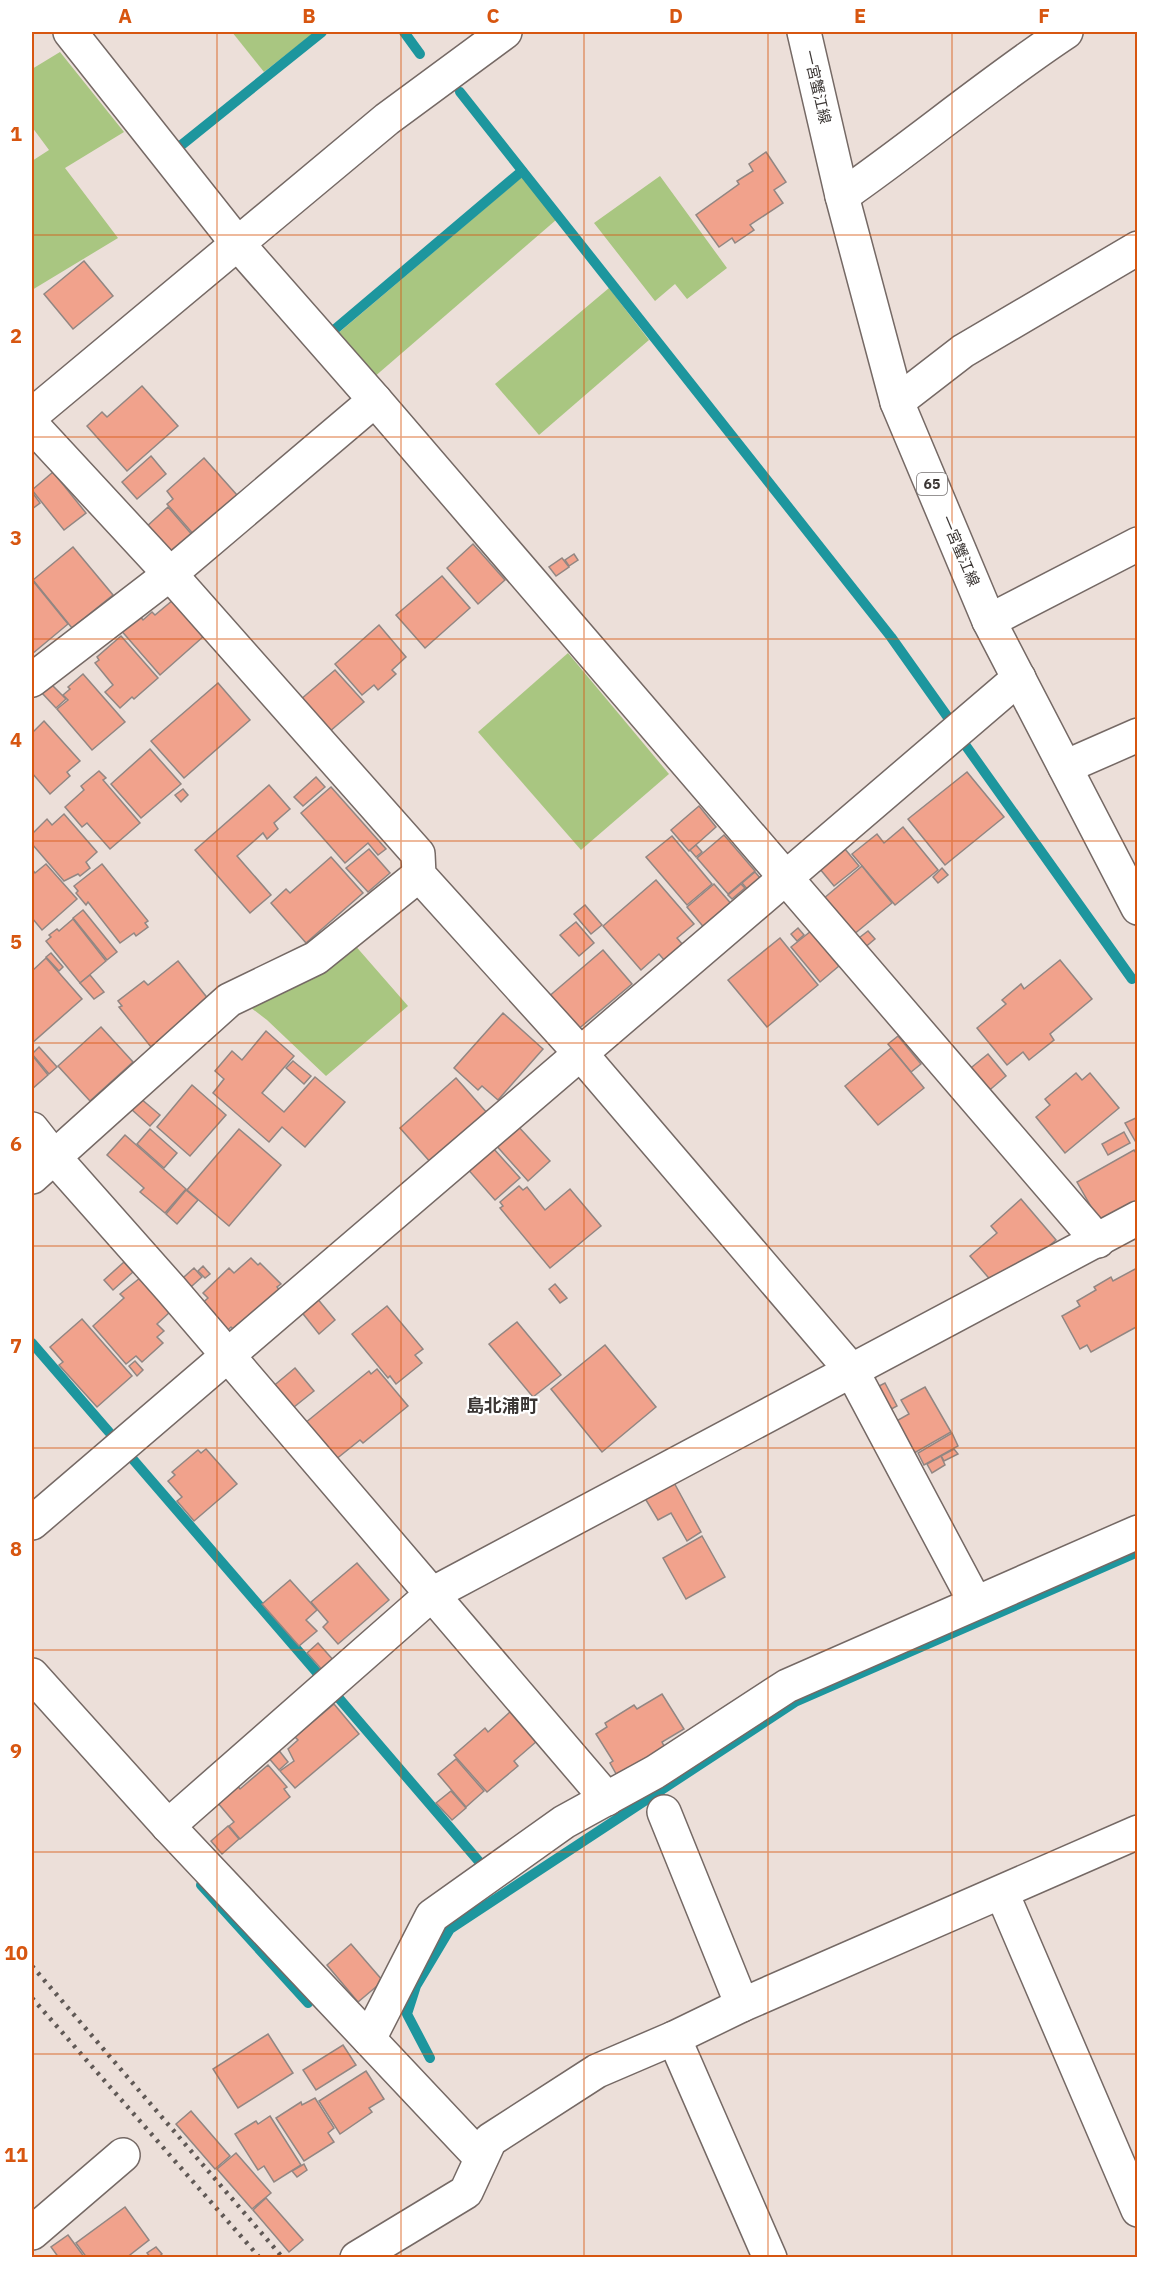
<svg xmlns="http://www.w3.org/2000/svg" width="1169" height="2289" font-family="'IBM Plex Sans','Noto Sans JP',sans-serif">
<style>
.green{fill:#a9c681}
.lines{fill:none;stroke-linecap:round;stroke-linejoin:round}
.stream{stroke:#1d969e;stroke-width:10}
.building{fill:#f1a28c;stroke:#928682;stroke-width:1.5}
.minor-casing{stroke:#756965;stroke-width:36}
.major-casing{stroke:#756965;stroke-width:36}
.minor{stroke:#fff;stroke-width:33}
.major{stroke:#fff;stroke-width:33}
.rail{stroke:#605956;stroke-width:4.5;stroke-dasharray:3 6;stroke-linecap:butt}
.grid{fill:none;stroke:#d75610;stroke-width:1.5;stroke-opacity:0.55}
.labels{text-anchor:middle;stroke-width:4.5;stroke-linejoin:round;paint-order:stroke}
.shield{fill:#fff;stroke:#767271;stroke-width:1.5}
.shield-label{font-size:14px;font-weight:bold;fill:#3b3634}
.street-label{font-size:15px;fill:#3b3634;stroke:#fff}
.quarter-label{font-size:18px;font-weight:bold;fill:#3b3634;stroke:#fff}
.neatline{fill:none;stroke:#d75610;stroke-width:2}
.grid-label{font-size:20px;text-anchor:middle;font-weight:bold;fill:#d75610}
</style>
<rect width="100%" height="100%" fill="#ecdfd9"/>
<g class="green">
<polygon points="232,32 315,32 264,72"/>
<polygon points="60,52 124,132 65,168 118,238 32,290 32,161 49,150 32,127 32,69"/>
<polygon points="660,176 727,268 687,299 675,284 655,301 594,223"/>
<polygon points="522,177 556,220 373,378 336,335"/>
<polygon points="609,288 649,340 539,435 495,384"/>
<polygon points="568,653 669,774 581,850 478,732"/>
<polygon points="353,943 408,1006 326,1076 267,1020 242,1001"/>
</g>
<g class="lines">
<g class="stream">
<polyline points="404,32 420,54"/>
<polyline points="460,92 891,637 947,716"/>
<polyline points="179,147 322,32"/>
<polyline points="334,330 522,171"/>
<polyline points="961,739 1132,979"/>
<polyline points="32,1343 109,1432"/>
<polyline points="130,1456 319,1675"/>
<polyline points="337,1696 482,1865"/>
<polyline points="201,1885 308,2003"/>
<polyline points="430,2058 407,2014 416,1986 450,1929 795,1702 1138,1552"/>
</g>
</g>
<g class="building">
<polygon points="766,152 786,182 774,190 783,203 750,225 754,230 735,243 732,238 719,247 696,215 739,184 737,181 753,171 749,164"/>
<polygon points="84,261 113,296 73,329 44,294"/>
<polygon points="142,386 178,426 127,471 87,426 102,412 107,417"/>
<polygon points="151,456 166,474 137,499 122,482"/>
<polygon points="204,458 237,495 195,536 167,504 173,499 167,491"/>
<polygon points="53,472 86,513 64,530 32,490"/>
<polygon points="32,492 40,503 32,509"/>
<polygon points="168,507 194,537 171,558 145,528"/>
<polygon points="473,544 505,580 478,604 447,568"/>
<polygon points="73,547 113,595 72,628 33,580"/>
<polygon points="574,554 578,560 569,566 565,560"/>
<polygon points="562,558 569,567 556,576 549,567"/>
<polygon points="442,576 470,608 425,648 396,615"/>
<polygon points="33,581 68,624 32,654 32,582"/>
<polygon points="173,600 204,636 160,675 119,628 137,612 143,620 152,612 155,615"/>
<polygon points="379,625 406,657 392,670 396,674 378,690 374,685 362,695 335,664"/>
<polygon points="121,636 158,678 134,699 132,697 120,708 105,692 113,685 95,663 99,660 97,657"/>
<polygon points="335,670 364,702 329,732 300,700"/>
<polygon points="83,674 125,722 92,750 57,709 68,700 63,695 70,689 68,687"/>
<polygon points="218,683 250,720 184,778 151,741"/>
<polygon points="52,685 66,699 56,708 42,693"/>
<polygon points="44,721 80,761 67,772 70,776 50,794 32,773 32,733"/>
<polygon points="150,749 181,784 141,818 111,784"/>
<polygon points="99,771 106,778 103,780 140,823 110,849 87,823 82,827 65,807 84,790 81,786"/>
<polygon points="967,772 1004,817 945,865 908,819"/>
<polygon points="316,777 325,787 303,806 294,797"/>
<polygon points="269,785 290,809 274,823 278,829 267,839 263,833 237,856 271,895 250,913 195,850"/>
<polygon points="331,787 386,849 378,855 368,843 345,863 301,813"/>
<polygon points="183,789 188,795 181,802 175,795"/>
<polygon points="699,806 716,827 689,851 671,830"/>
<polygon points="64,814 97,852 86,862 90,868 80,876 78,874 64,881 32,844 32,834 47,819 52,825"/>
<polygon points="903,827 938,870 895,905 852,854 877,834 884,843"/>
<polygon points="724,835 755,871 728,894 697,858"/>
<polygon points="672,836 712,884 687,905 646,857"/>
<polygon points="840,843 859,866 834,886 815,863"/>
<polygon points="696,845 702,852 696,857 690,850"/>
<polygon points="369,849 390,873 368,892 346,868"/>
<polygon points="331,857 363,893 306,943 271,903 286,889 290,893"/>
<polygon points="46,864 77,899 42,930 32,918 32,869 35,873"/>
<polygon points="102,864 148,921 145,923 148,927 136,936 134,933 120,943 88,902 86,905 76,893 78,891 74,886"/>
<polygon points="862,866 892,903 853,935 823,899"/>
<polygon points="942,868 948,875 938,883 933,877"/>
<polygon points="755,872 761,879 748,890 742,883"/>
<polygon points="656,880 694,924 677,938 683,945 665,961 659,954 641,970 603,926"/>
<polygon points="714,884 733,906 706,930 687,907"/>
<polygon points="741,884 745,888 732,899 728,895"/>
<polygon points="585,905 602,925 591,934 574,914"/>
<polygon points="83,910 117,952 107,960 73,918"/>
<polygon points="73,919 106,961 80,983 46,941 51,937 49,935 57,929 59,931"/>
<polygon points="576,922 594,943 579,956 560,935"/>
<polygon points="798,928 804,935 797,941 791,934"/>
<polygon points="811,931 839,966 820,982 791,947"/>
<polygon points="868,931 875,939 863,949 855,941"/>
<polygon points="780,938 818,985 767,1027 728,980"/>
<polygon points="603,950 632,984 576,1031 547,998"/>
<polygon points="51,953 63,967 59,971 46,957"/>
<polygon points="46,958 82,999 32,1043 32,971"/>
<polygon points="1060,960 1092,999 1050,1034 1054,1040 1029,1060 1023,1052 1007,1065 977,1028 1006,1004 1002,1000 1021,984 1024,989"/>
<polygon points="178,961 209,1000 151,1047 119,1007 122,1006 118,1001 144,981 148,985"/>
<polygon points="90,975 104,992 94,999 80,983"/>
<polygon points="503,1013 543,1049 498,1100 482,1086 478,1090 454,1068"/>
<polygon points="101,1027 133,1062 90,1101 58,1066"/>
<polygon points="266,1031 294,1056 262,1093 284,1112 315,1077 345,1102 305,1147 282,1127 269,1142 213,1093 224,1079 215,1071 232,1051 242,1060"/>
<polygon points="898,1036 921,1064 911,1072 888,1044"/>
<polygon points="39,1047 57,1067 49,1074 32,1054"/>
<polygon points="891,1048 924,1088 878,1125 845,1086"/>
<polygon points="988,1054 1006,1076 985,1094 967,1071"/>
<polygon points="32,1055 48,1075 32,1089"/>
<polygon points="293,1061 311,1076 304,1084 286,1068"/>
<polygon points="1076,1073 1082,1080 1090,1073 1119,1108 1065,1153 1036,1117 1050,1105 1045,1099"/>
<polygon points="456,1078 488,1114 432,1164 400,1128"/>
<polygon points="192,1085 226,1115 190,1156 157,1127"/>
<polygon points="140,1098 160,1115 150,1126 131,1109"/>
<polygon points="1138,1117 1138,1146 1125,1123"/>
<polygon points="516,1124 550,1161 528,1181 494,1143"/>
<polygon points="150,1129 177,1153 164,1168 137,1144"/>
<polygon points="239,1129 281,1165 229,1226 187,1190"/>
<polygon points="1124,1132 1130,1143 1108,1155 1102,1144"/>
<polygon points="125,1135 186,1189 165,1213 140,1192 144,1188 107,1155"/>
<polygon points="493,1148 520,1178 495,1200 465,1166"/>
<polygon points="1134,1150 1138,1156 1138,1206 1102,1226 1077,1182"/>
<polygon points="519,1186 523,1190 527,1187 545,1210 570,1189 601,1226 550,1268 500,1208 503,1206 500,1202"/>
<polygon points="186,1190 198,1200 177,1224 166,1214"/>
<polygon points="1021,1199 1056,1240 1033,1260 993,1283 970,1256 997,1233 991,1226"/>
<polygon points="251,1258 258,1265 260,1263 281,1284 277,1287 281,1292 237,1333 231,1327 223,1335 197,1308 208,1298 203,1293 229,1268 234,1273"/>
<polygon points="124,1262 133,1272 113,1290 104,1280"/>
<polygon points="203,1266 210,1274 205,1278 198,1271"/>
<polygon points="194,1268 202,1277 183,1294 175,1285"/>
<polygon points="1137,1268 1138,1326 1091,1352 1087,1345 1080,1349 1062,1316 1080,1306 1077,1301 1096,1290 1094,1287 1111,1277 1113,1281"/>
<polygon points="140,1278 170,1312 157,1324 164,1331 157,1337 163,1343 142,1362 136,1356 126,1364 93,1326 124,1298 120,1294"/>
<polygon points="555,1284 567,1298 560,1303 549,1289"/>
<polygon points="316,1297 335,1320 319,1334 300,1310"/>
<polygon points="387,1306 423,1349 415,1355 422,1363 396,1384 390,1376 388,1378 352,1334"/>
<polygon points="82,1319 132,1376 97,1407 59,1365 63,1362 50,1347"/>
<polygon points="517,1322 561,1375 533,1397 489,1344"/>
<polygon points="605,1345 656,1407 602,1452 551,1389"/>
<polygon points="135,1361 143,1370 137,1376 129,1366"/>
<polygon points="295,1368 314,1391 289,1411 271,1388"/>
<polygon points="377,1369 408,1406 363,1443 360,1440 335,1460 305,1423 369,1371 371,1374"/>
<polygon points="885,1383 897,1406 886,1412 873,1389"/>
<polygon points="925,1387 951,1432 909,1456 891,1424 909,1414 901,1400"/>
<polygon points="952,1433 958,1446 924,1465 918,1453"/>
<polygon points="206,1449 237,1484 194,1521 177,1501 182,1497 168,1481 175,1475 172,1472 198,1450 201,1453"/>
<polygon points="954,1449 958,1454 944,1461 941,1456"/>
<polygon points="941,1456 945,1465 932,1473 927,1464"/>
<polygon points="672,1479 701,1532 687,1541 671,1513 658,1520 643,1495"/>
<polygon points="702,1536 725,1577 686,1599 663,1558"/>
<polygon points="357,1563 389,1600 338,1644 323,1627 328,1622 311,1602"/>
<polygon points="290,1580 317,1610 306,1620 317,1631 299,1646 262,1604"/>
<polygon points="318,1643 335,1662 324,1672 307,1653"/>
<polygon points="662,1694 684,1729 662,1742 666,1750 619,1779 610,1763 613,1761 596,1734 607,1727 605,1723 634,1705 637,1709"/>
<polygon points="334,1704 359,1734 295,1788 280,1771 294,1761 288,1749 298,1740 295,1737"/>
<polygon points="511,1711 537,1741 514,1761 518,1766 487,1792 454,1755 485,1728 488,1732"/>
<polygon points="277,1748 288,1762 279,1770 267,1756"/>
<polygon points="456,1759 484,1791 466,1807 438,1774"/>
<polygon points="268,1765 287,1787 284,1789 290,1797 240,1839 229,1826 234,1822 217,1802 237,1785 240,1789"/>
<polygon points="451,1791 466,1808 452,1820 436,1803"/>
<polygon points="228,1826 239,1839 222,1854 211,1841"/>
<polygon points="351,1944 383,1981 358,2002 327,1965"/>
<polygon points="268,2034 293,2073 238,2108 213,2069"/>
<polygon points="343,2045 356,2065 316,2090 303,2070"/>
<polygon points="366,2071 384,2099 369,2108 372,2112 340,2134 319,2101"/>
<polygon points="315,2098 334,2128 328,2133 334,2142 304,2161 276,2118 301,2102 302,2105"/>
<polygon points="191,2111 230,2156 215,2169 176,2124"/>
<polygon points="270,2116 301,2165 274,2182 264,2166 258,2170 235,2134 256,2121 258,2124"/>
<polygon points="236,2153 271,2193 252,2209 217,2169"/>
<polygon points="304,2164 307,2170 297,2177 292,2171"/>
<polygon points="266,2198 303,2240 289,2252 253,2210"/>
<polygon points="125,2207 149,2240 126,2258 87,2258 76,2243"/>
<polygon points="68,2235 85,2258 59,2258 51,2247"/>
<polygon points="156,2247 162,2254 157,2258 151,2258 147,2253"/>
</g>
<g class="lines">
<defs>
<g id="minor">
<polyline points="70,32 237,243 375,400 1098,1241"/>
<path d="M842,196C918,143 989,83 1066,32"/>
<polyline points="897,402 963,351 1138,248"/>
<polyline points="32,415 387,119 505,32"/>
<polyline points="32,425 170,574 418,854 419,875 581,1054 852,1371 975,1602"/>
<polyline points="989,621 1138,544"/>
<polyline points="32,680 170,574 375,400"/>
<polyline points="1065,767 1138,735"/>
<polyline points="32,1129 54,1157 171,1289 607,1799"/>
<polyline points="32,1177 229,1000 316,958 419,875"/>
<polyline points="32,1523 1019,678"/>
<polyline points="32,1675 168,1826 481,2158"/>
<polyline points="664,1812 742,2005"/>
<polyline points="168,1826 432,1594 1138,1218"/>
<polyline points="1002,1893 1138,2210"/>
<polyline points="674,2038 770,2258"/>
<polyline points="369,2039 432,1916 564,1822 655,1772 787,1686 1138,1532"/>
<polyline points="32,2233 123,2155"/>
<polyline points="357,2258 466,2192 490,2140 597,2071 674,2038 742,2005 1138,1832"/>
</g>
<polyline id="major" points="804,32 842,196 897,402 989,621 1138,908"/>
</defs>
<use href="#minor" class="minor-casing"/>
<use href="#major" class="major-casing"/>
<use href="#minor" class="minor"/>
<use href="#major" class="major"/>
<g class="rail">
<polyline points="32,1966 283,2258"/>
<polyline points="32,1998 260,2258"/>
</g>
</g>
<path class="grid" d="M217,32V2258M401,32V2258M584,32V2258M768,32V2258M952,32V2258M32,235H1138M32,437H1138M32,639H1138M32,841H1138M32,1043H1138M32,1246H1138M32,1448H1138M32,1650H1138M32,1852H1138M32,2054H1138"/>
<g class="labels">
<rect class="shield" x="917" y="473" width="30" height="22" rx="4.5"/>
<g class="shield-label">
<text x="932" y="489">65</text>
</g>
<g class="street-label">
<text transform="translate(817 87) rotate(77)" y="5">一宮蟹江線</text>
<text transform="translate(960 551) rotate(67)" y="5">一宮蟹江線</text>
</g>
<g class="quarter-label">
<text x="502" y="1412">島北浦町</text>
</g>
</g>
<rect width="1169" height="2289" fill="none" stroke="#ffffff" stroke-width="66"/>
<rect x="33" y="33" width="1103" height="2223" class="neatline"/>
<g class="grid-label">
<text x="125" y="23">A</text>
<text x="309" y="23">B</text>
<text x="493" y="23">C</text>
<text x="676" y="23">D</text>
<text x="860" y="23">E</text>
<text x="1044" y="23">F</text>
<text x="16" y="141">1</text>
<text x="16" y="343">2</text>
<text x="16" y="545">3</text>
<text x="16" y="747">4</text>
<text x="16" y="949">5</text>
<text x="16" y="1151">6</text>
<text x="16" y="1353">7</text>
<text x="16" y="1556">8</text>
<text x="16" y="1758">9</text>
<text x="16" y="1960">10</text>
<text x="16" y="2162">11</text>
</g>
</svg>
